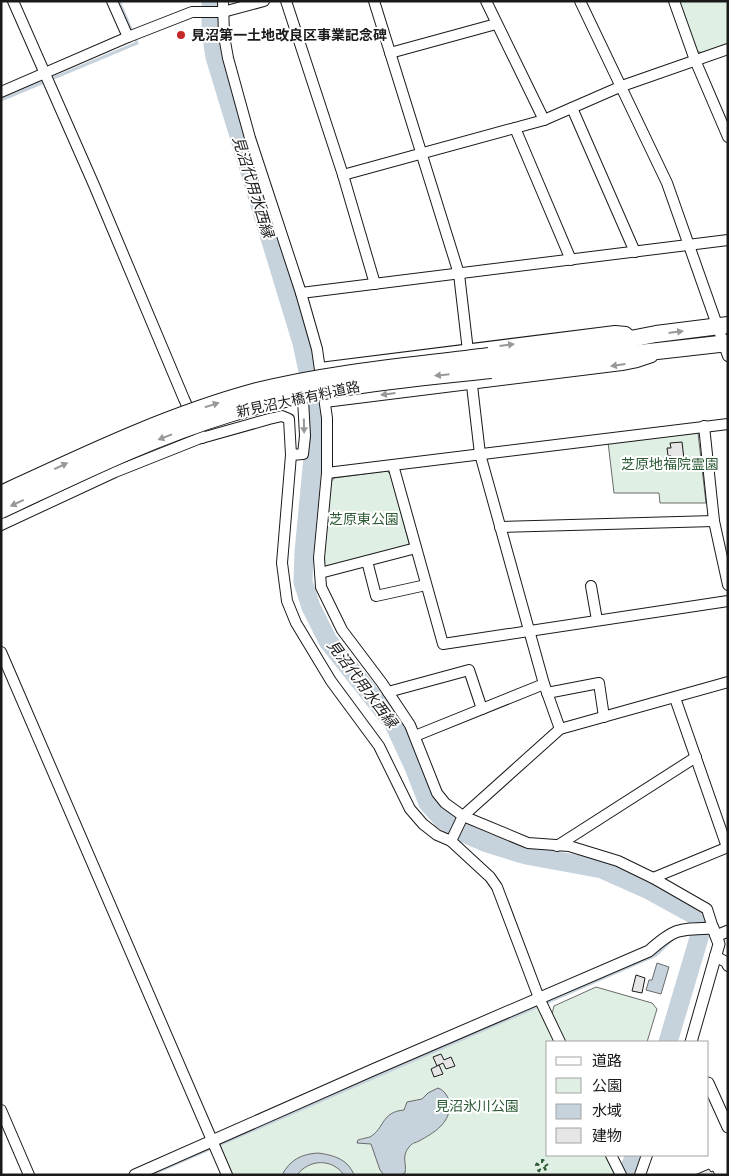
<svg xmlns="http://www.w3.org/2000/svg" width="729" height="1176" font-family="'Nunito Sans','Noto Sans JP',sans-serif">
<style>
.green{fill:#e0efe3;stroke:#6a6a6a}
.water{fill:#c6d2dc;stroke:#6a6a6a}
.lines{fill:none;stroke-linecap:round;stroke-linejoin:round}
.stream{stroke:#c6d2dc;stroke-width:3}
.river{stroke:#c6d2dc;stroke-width:19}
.building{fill:#e6e6e6;stroke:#1a1a1a}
.minor-casing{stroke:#1a1a1a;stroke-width:12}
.tertiary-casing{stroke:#1a1a1a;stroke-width:13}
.trunk-casing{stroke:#1a1a1a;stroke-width:18}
.minor{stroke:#fff;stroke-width:10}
.tertiary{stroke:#fff;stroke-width:11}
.trunk{stroke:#fff;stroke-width:16}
.trunk-bridge-casing{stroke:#1a1a1a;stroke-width:18;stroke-linecap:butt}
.trunk-bridge{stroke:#fff;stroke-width:16}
.hedge{stroke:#2b5a34;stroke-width:4;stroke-dasharray:2.5 4;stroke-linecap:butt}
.oneway{fill:#989898}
.poi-dot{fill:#c62828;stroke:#fff;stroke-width:2}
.labels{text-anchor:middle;stroke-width:4;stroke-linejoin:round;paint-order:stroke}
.poi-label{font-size:14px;font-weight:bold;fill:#1a1a1a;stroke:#fff;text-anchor:start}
.street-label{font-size:14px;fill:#1a1a1a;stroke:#fff}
.park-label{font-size:14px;fill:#2b5a34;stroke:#fff}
.water-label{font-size:15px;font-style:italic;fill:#1a1a1a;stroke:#fff}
</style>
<rect width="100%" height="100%" fill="#fff"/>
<g class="green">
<polygon points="679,1 728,1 728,44 702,53 697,51"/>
<polygon points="694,430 698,433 706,503 660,503 659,493 614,493 608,442"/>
<polygon points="387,471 391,475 410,547 322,569 331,482 334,478"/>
<polygon points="596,987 652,1003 657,1009 647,1042 565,1042 552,1014 554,1006"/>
<polygon points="539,1004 556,1042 548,1042 548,1155 605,1155 615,1175 231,1175 217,1143"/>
</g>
<g class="water">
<polygon points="657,963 669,967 661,994 646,990 649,980 652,980"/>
<path d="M438,1088C444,1090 449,1097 449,1103C452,1122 434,1133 419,1141C415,1143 412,1143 409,1147C401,1157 407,1163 405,1173L401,1175H384L380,1170L371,1144L357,1143L358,1140C361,1139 366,1138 370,1137C385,1128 381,1112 404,1110L407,1102L422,1099L428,1093Z"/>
<path d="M318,1153C333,1155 348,1159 354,1175H344C332,1158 309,1159 297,1175H282C290,1160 301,1154 318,1153Z"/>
</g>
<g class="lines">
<g class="stream">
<polyline points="1,100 137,43 119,1"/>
<polyline points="150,1175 656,955 674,938"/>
</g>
<g class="river">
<polyline points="211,1 211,31 215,57 302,343 308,371"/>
<polyline points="313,406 314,447 304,552 303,582 311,607 328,641 394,724 414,767 428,803 443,820 466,834 487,843 526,855 602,869 647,889 696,916 701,925 699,938 668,1042"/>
<polyline points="627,1175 635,1155"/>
</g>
</g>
<g class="building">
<polygon points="682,442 684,459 672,461 671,456 668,456 667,448 671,448 670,443"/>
<polygon points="636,975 645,978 642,993 632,991"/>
<polygon points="441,1054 444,1060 451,1057 455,1066 446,1069 443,1063 437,1066 433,1057"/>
<polygon points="439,1065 443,1074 434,1077 431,1069"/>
<polygon points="709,1169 711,1172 713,1171 715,1175 695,1175"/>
</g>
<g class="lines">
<defs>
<g id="minor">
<polyline points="13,1 94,185 184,399 202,438"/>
<polyline points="112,1 128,37"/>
<polyline points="223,1 224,36 228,58 250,138 301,293 317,349 327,418 327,473 319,558 321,587 342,630 382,683 410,725 437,793 445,803 463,816 528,843 569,846 618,861 653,878 707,909 713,928"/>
<polyline points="286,1 343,175 375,284"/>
<polyline points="374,1 459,274 480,454 544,684 560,729"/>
<polyline points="486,1 544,120"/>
<polyline points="580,1 667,183 728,356"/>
<polyline points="674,1 695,60 728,137"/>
<polyline points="390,53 496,24"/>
<polyline points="1,92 128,37 192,12 223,12 264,1"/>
<polyline points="572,108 635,252"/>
<polyline points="515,128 571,260"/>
<polyline points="343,175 544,120 622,86 728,49"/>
<polyline points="301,293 728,240"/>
<polyline points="320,368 615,331 626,332 634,339"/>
<polyline points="325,402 622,365 637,362 652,357"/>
<polyline points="704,426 714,521 728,585"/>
<polyline points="291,455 282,563 287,601 296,623 331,681 379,746 410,809 423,824 437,835 451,841"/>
<polyline points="393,465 443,644 728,601"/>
<polyline points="327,473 728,424"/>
<polyline points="1,525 115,472 198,439 269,419 282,416 289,419 291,455 303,454 305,436 303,399 311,396"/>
<polyline points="500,527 714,521"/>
<polyline points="367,561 376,596 426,585"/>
<polyline points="320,573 416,548"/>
<polyline points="591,586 597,620"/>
<polyline points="1,652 227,1175"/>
<polyline points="388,692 469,670 482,709"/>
<polyline points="547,693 599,683 604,717"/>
<polyline points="675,698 727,847"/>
<polyline points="415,736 544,684"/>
<polyline points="557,846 696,757"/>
<polyline points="653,878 728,847"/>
<polyline points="715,956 726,962 728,966"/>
<polyline points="560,1042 539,998 497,887 490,877 451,841 463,816 560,729 728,682"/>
<polyline points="1,1110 29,1175"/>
<polyline points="611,1155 621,1175"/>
<polyline points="640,1175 647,1155"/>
</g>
<g id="tertiary">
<polyline points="716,936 728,931"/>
<polyline points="708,1083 728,1127"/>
<path d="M135,1175L375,1069L649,951C675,928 678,929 713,928L719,944L691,1042"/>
</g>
<g id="trunk">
<polyline points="489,356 610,343 656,334 728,325"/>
<polyline points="491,370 728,343"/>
</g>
</defs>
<use href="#minor" class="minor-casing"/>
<use href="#tertiary" class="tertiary-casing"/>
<use href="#trunk" class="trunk-casing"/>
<use href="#minor" class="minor"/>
<use href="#tertiary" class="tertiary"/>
<use href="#trunk" class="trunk"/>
<defs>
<g id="trunk-bridge">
<path d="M1,494C85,455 168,415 257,391C333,372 412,366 489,356"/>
<path d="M1,510C76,475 150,438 229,414C314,387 403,379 491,370"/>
</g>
</defs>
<use href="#trunk-bridge" class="trunk-bridge-casing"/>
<use href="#trunk-bridge" class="trunk-bridge"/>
<polyline class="hedge" points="546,1168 541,1171 539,1170 537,1165 540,1161 543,1161 547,1166"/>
</g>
<defs><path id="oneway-solid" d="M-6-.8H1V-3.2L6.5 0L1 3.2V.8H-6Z" transform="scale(1.25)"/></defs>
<g class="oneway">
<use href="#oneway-solid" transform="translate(676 332) rotate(-7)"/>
<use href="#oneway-solid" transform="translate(507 345) rotate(-7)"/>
<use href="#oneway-solid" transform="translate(618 365) rotate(172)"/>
<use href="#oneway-solid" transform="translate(442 375) rotate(174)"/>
<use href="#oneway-solid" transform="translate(388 394) rotate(173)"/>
<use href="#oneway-solid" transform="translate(212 405) rotate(-17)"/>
<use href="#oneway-solid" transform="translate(304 426) rotate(89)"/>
<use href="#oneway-solid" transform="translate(165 437) rotate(159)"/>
<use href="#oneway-solid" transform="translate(61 466) rotate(-25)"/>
<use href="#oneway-solid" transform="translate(17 503) rotate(155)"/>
</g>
<circle class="poi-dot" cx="181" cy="35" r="5"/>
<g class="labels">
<g class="poi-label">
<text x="191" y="40">見沼第一土地改良区事業記念碑</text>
</g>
<g class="street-label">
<text transform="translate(298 399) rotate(-12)" y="5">新見沼大橋有料道路</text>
</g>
<g class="park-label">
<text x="670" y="469">芝原地福院霊園</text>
<text x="364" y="524">芝原東公園</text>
<text x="477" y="1111">見沼氷川公園</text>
</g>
<g class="water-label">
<text transform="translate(253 187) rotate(73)" y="5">見沼代用水西縁</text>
<text transform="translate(362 684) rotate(53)" y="5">見沼代用水西縁</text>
</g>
</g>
<rect width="729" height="1176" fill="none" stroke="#1a1a1a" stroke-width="5"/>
<rect x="546" y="1041" width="162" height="115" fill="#ffffff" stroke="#a3a3a3"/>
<rect x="556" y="1057" width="25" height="8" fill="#ffffff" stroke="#a3a3a3"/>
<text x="592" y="1066" font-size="15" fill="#1a1a1a">道路</text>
<rect x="556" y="1078" width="25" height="15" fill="#e0efe3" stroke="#a3a3a3"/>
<text x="592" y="1091" font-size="15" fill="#1a1a1a">公園</text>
<rect x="556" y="1104" width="25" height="15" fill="#c6d2dc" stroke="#a3a3a3"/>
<text x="592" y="1116" font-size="15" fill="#1a1a1a">水域</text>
<rect x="556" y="1128" width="25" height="15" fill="#e6e6e6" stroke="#a3a3a3"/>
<text x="592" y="1141" font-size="15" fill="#1a1a1a">建物</text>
</svg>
